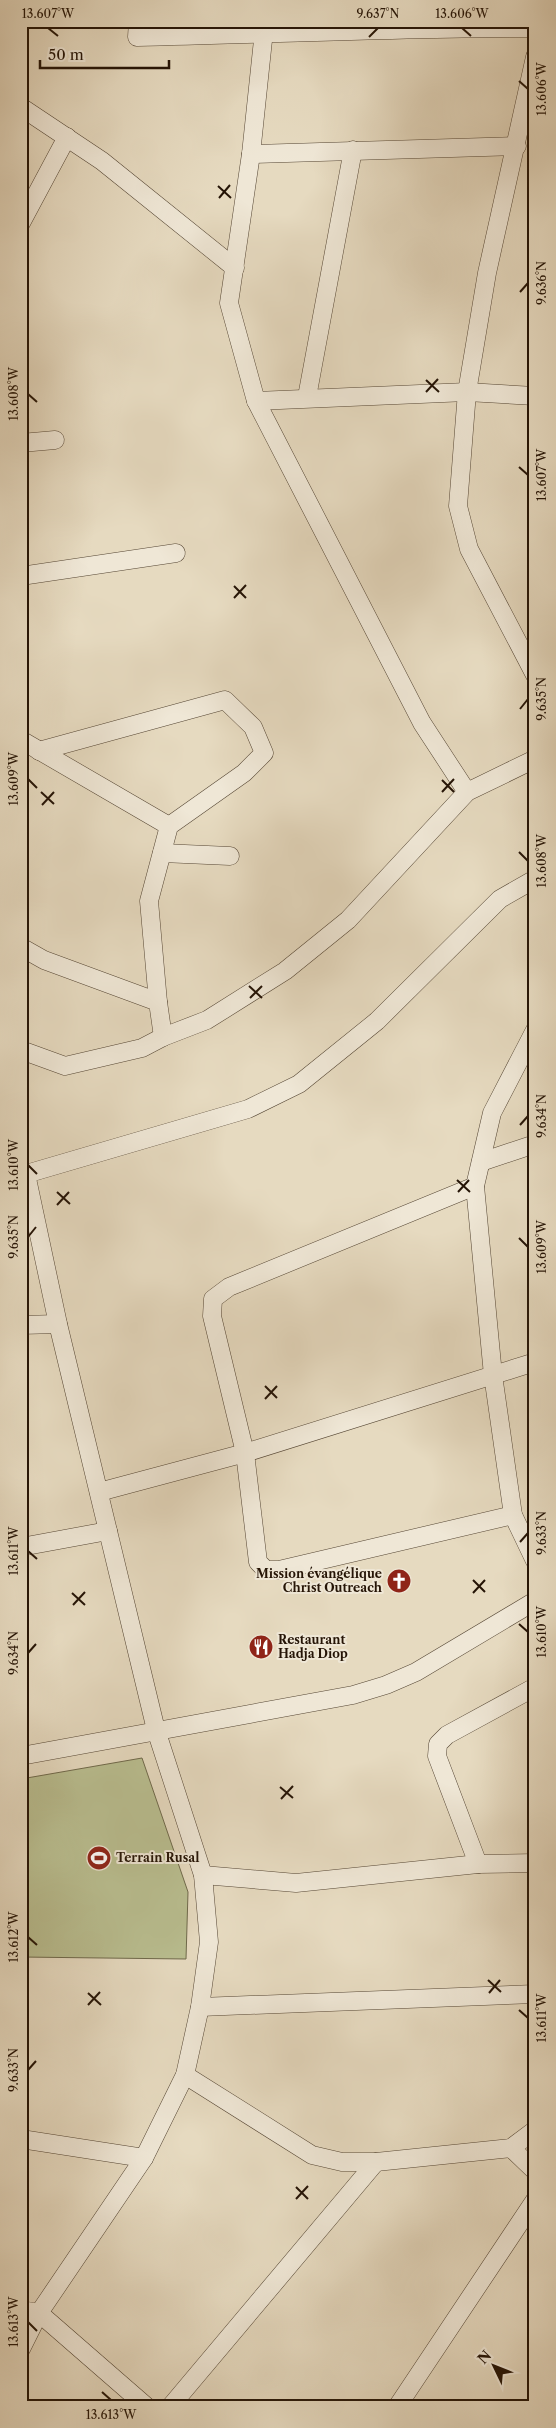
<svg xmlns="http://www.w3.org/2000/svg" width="556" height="2428" font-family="'Libre Caslon Text',serif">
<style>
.green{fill:#b9be90;stroke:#6f694b}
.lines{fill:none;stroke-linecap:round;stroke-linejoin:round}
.minor-casing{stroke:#554634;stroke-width:19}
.minor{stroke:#efe7d6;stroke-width:18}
.ticks{fill:none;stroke:#251406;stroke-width:2}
.labels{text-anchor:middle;stroke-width:4;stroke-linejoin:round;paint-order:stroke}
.poi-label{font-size:12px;font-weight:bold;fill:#251406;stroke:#efe7d6;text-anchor:start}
.neatline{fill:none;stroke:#251406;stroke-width:2}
.ticks-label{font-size:12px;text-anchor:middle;fill:#251406}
</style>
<rect width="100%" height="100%" fill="#e6dac0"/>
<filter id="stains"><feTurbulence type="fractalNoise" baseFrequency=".004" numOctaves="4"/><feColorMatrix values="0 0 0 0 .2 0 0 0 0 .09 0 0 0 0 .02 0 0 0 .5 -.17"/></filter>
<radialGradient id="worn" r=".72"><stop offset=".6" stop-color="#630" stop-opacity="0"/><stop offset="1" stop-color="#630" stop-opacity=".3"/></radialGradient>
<polygon class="green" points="142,1758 188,1892 186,1959 21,1957 21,1779"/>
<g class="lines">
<defs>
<g id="minor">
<path d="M138,21L137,37C270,34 402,28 535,28"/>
<polyline points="265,21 251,154 229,303 256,401 422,723 467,792"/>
<polyline points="535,57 487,273 467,392 458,506 469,549 535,675"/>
<polyline points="21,107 102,161 235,268"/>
<polyline points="251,154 517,146"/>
<polyline points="21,223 67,137"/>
<polyline points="307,397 353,150"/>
<polyline points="256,401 467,392 535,396"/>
<polyline points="21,443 55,440"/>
<polyline points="21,576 176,553"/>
<polyline points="21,740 169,826"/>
<polyline points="39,751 225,700 253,727 264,753 244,773 169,826 149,901 158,1002"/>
<polyline points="162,853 230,856"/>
<polyline points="21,947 44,960 158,1002 163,1037 207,1020 285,971 348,920 467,792 535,759"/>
<polyline points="535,1030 492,1113 475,1186 493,1375 513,1515 535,1561"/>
<polyline points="21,1050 65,1066 142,1048 163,1037"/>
<polyline points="481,1162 535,1144"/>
<polyline points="21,1171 26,1174 248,1109 299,1084 377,1021 500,899 535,879"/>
<polyline points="475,1186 229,1287 213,1299 212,1316 245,1453 258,1562 266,1570 279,1570 513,1515"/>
<polyline points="21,1325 58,1324"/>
<polyline points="99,1492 245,1453 535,1362"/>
<polyline points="21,1547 108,1531"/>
<polyline points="21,1756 353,1695 386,1685 416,1672 535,1601"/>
<polyline points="478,1864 437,1756 438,1744 447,1735 535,1687"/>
<polyline points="203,1875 296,1883 478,1864 535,1863"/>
<polyline points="200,2007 535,1994"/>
<polyline points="185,2075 312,2155 342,2162 376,2162 511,2148 535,2130"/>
<polyline points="21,2139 144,2158"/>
<polyline points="511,2148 535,2171"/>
<polyline points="21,2310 39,2313 147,2407"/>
<polyline points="21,2349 39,2313 144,2158 185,2075 200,2007 209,1942 203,1875 156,1730 58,1324 26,1174"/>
<polyline points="170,2407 376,2162"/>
<polyline points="397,2407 535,2200"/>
</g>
</defs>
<use href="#minor" class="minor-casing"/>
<use href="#minor" class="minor"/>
</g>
<path class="ticks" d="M48,28L58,36M462,28L471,36M369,37L378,28M519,81L528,89M218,186L231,198M219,198L230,185M520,292L528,283M426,380L439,392M426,392L438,379M28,394L37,402M519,467L528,475M234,586L246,598M234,598L246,585M520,709L528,699M28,779L37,788M442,780L454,792M41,792L54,804M442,792L454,779M42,805L54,792M519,852L528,861M249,986L262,998M250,998L262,986M520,1125L528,1116M28,1165L37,1174M457,1180L470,1192M57,1192L70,1204M458,1192L469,1180M57,1205L69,1192M28,1237L36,1227M519,1238L528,1247M265,1386L277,1398M265,1399L277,1386M520,1542L528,1533M28,1551L37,1559M473,1580L485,1592M72,1593L85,1605M473,1593L485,1580M73,1605L85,1592M519,1624L528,1632M28,1653L36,1644M280,1787L293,1798M281,1799L293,1786M28,1937L37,1945M488,1980L501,1992M88,1993L101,2005M489,1993L500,1980M88,2005L100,1992M519,2010L528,2018M28,2070L36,2061M296,2187L308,2199M296,2199L308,2186M28,2322L37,2331M102,2392L111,2400"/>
<defs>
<symbol id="church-disc" viewBox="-11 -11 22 22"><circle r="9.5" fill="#8f2418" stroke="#efe7d6"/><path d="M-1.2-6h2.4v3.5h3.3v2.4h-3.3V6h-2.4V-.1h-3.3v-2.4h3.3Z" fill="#fff"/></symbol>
<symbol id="restaurant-disc" viewBox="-11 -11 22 22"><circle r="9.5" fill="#8f2418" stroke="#efe7d6"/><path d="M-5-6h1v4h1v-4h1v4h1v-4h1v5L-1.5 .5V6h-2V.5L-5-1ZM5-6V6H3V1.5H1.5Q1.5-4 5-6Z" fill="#fff"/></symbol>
<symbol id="stadium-disc" viewBox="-11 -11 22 22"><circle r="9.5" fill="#8f2418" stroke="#efe7d6"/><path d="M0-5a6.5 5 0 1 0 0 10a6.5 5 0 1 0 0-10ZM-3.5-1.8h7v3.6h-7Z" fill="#fff"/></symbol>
</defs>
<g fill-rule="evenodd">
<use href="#church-disc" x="385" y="1567" width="28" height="28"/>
<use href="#restaurant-disc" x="247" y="1633" width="28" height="28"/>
<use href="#stadium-disc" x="85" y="1844" width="28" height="28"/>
</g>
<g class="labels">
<g class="poi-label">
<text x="382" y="1578" text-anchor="end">Mission évangélique<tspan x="382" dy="14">Christ Outreach</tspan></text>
<text x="278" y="1644">Restaurant<tspan x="278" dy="14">Hadja Diop</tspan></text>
<text x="116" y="1862">Terrain Rusal</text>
</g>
</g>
<rect width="556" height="2428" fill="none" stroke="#e6dac0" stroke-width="55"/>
<g transform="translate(494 2366) rotate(313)" stroke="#efe7d6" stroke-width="4" paint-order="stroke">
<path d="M0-4L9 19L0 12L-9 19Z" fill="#251406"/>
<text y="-8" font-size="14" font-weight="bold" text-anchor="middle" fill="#251406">N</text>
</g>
<path d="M40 60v8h129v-8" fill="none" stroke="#251406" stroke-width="2.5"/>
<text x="48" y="60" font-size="15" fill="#251406" stroke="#efe7d6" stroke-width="4" paint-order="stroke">50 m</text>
<rect x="28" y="28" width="500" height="2372" class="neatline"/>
<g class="ticks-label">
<text x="48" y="18">13.607°W</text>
<text x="378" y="18">9.637°N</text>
<text x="462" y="18">13.606°W</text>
<text transform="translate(542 89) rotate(-90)" y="4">13.606°W</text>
<text transform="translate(542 283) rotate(-90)" y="4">9.636°N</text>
<text transform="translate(14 394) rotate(-90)" y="4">13.608°W</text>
<text transform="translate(542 475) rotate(-90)" y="4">13.607°W</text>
<text transform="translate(542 699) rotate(-90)" y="4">9.635°N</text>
<text transform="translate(14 779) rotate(-90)" y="4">13.609°W</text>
<text transform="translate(542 861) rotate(-90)" y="4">13.608°W</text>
<text transform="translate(542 1116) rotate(-90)" y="4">9.634°N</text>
<text transform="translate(14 1165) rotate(-90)" y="4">13.610°W</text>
<text transform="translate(14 1237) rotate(-90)" y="4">9.635°N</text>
<text transform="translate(542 1247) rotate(-90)" y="4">13.609°W</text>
<text transform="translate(542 1533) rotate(-90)" y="4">9.633°N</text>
<text transform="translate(14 1551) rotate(-90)" y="4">13.611°W</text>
<text transform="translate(542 1632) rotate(-90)" y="4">13.610°W</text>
<text transform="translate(14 1653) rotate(-90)" y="4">9.634°N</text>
<text transform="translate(14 1937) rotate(-90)" y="4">13.612°W</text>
<text transform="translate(542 2018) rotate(-90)" y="4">13.611°W</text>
<text transform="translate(14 2070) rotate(-90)" y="4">9.633°N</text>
<text transform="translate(14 2322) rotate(-90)" y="4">13.613°W</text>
<text x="111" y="2419">13.613°W</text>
</g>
<rect width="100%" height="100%" filter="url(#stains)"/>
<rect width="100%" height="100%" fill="url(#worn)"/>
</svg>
